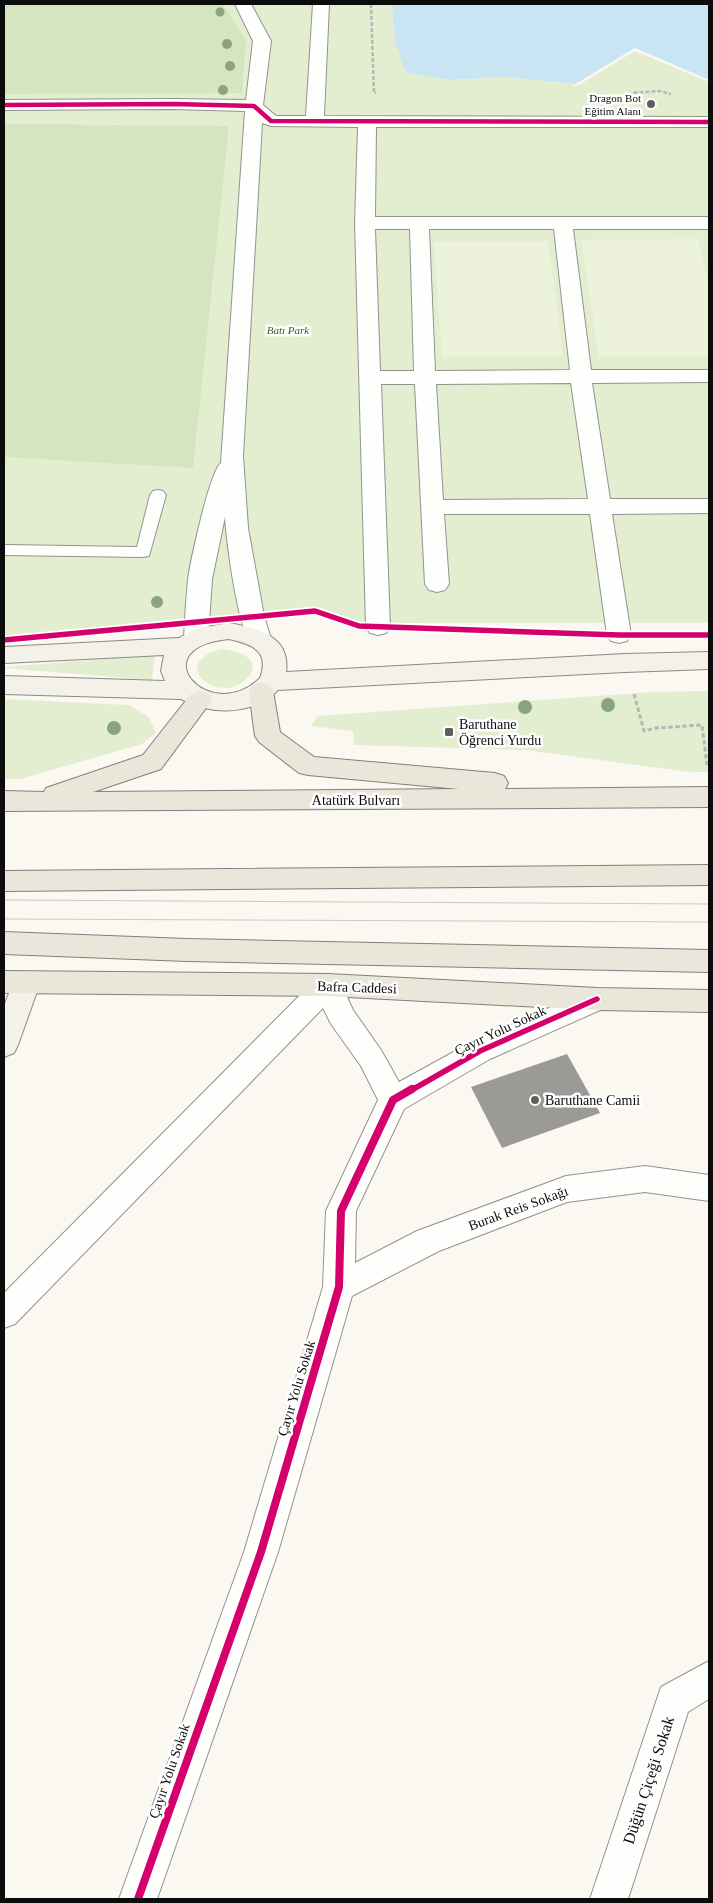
<svg xmlns="http://www.w3.org/2000/svg" width="713" height="1903" font-family="Georgia,serif">
<style>
.green{fill:#e3eed1}
.forest{fill:#d4e5c0}
.pitch{fill:#edf2db}
.water{fill:#c9e4f2}
.pier{fill:#faf8f0}
.building{fill:#9c9a96}
.lines{fill:none;stroke-linecap:round;stroke-linejoin:round}
.service-casing{stroke:#93928f;stroke-width:2}
.minor-casing{stroke:#93928f;stroke-width:2}
.secondary-casing{stroke:#8a8985;stroke-width:2}
.primary-casing{stroke:#80807c;stroke-width:2}
.path-far1{stroke:#b7b7b5;stroke-width:2.5;stroke-dasharray:4 2;stroke-linecap:butt}
.path{stroke:#b7b7b5;stroke-width:3;stroke-dasharray:4.5 2.5;stroke-linecap:butt}
.service{fill:#fefefd;fill-rule:evenodd}
.minor{fill:#fefefd;fill-rule:evenodd}
.secondary{fill:#f4f2e8;fill-rule:evenodd}
.primary{fill:#eae6d9;fill-rule:evenodd}
.tram{stroke:#d5c6c6;stroke-width:1}
.cycleway-far2-casing{stroke:#fff;stroke-width:7}
.cycleway-far1-casing{stroke:#fff;stroke-width:9}
.cycleway-casing{stroke:#fff;stroke-width:11}
.cycleway-far2{stroke:#d6006c;stroke-width:4.5}
.cycleway-far1{stroke:#d6006c;stroke-width:5.5}
.cycleway{stroke:#d6006c;stroke-width:8}
.tree{fill:#8aa47e}
.poi-dot{fill:#5f5f5c;stroke:#fff;stroke-width:2}
.labels{text-anchor:middle;stroke-width:5;stroke-linejoin:round;paint-order:stroke}
.far-poi-label{font-size:11px;fill:#0c0c0c;stroke:#fff;text-anchor:end}
.far-park-label{font-size:11px;font-style:italic;fill:#2e6020;stroke:#fff}
.poi-label{font-size:14px;fill:#0c0c0c;stroke:#fff;text-anchor:start}
.street-label{font-size:14px;fill:#0c0c0c;stroke:#fff}
.near-street-label{font-size:16px;fill:#0c0c0c;stroke:#fff}
</style>
<rect width="100%" height="100%" fill="#faf8f0"/>
<g class="green">
<polygon points="4,4 394,4 451,80 502,77 575,84 635,48 709,80 709,623 352,623 315,611 4,640"/>
<path d="M220,649C238,649 268,661 244,681C216,704 169,664 220,649Z"/>
<polygon points="155,655 152,680 4,668 4,667"/>
<polygon points="709,691 709,772 689,772 525,750 354,745 353,731 311,726 317,716 653,692"/>
<polygon points="4,699 128,705 149,717 156,733 142,744 20,779 4,779"/>
</g>
<g class="forest">
<polygon points="4,4 223,4 246,40 242,93 4,94"/>
<polygon points="4,124 229,126 193,468 4,457"/>
</g>
<g class="pitch">
<polygon points="698,239 709,287 709,356 599,357 581,240"/>
<polygon points="548,241 563,356 442,357 434,242"/>
</g>
<polygon class="water" points="392,4 709,4 709,80 635,48 576,84 502,77 451,80 406,73 395,42"/>
<polygon class="pier" points="635,48 709,80 709,82 635,51 577,86 572,86"/>
<polygon class="building" points="567,1054 600,1113 502,1148 471,1087"/>
<g class="lines">
<defs>
<polygon id="service" points="158,490 163,491 166,495 149,556 143,557 4,555 4,545 137,547 150,495 153,491"/>
<g id="minor">
<path d="M235,4H251L271,41L263,105L276,116H306L313,4H329L324,116L709,117V127H376L375,217H709V229H573L591,370H709V382L592,383L610,499H709V513L612,514L631,635L627,641L619,643L611,641L607,635L590,514H444L449,584L445,590L437,592L429,590L425,584L415,384H381L390,627L386,633L378,635L370,633L366,627L355,223L358,127L271,126L262,123L243,456L248,528L264,616L271,639L267,645L259,647L251,645C237,622 227,546 225,517L212,579L208,638L204,644L196,646L188,644L184,638C185,619 186,599 188,580C190,563 210,470 221,463L245,111L173,109L4,110V100L173,99L246,100L253,41ZM375,229H410L414,371H380ZM429,229H554L570,370L435,371ZM571,383L588,499L443,500L436,384Z"/>
<polygon points="328,974 338,977 353,1010 381,1050 399,1082 470,1043 587,991 597,988 607,991 611,999 607,1007 490,1059 404,1109 356,1211 355,1263 417,1231 566,1176 645,1166 709,1175 709,1201 645,1192 567,1202 439,1251 352,1296 278,1552 157,1899 119,1899 244,1552 323,1287 326,1211 378,1100 361,1066 331,1024 323,1008 15,1324 4,1328 4,1293 318,977"/>
<polygon points="709,1661 709,1699 688,1712 628,1899 590,1899 661,1687"/>
</g>
<g id="secondary">
<path d="M229,623C257,628 291,636 286,672L625,654L709,652V669L625,672L278,690C252,716 211,715 181,699L4,694V676L165,681L161,671L164,655L4,663V647L179,638L195,629ZM229,639C252,644 270,651 260,678C210,727 139,648 229,639Z"/>
<polygon points="26,972 36,975 40,983 18,1045 14,1053 4,1057 4,1006 16,975"/>
</g>
<g id="primary">
<polygon points="261,682 270,685 273,691 280,732 314,757 495,773 504,776 508,783 505,789 709,787 709,807 4,811 4,791 44,792 46,788 143,755 191,694 200,691 209,694 212,700 161,769 93,792 459,789 308,775 299,773 259,742 255,736 249,691 252,685"/>
<polygon points="709,865 709,885 4,891 4,871"/>
<polygon points="4,932 187,939 709,950 709,972 187,961 4,954"/>
<polygon points="4,971 328,974 597,988 709,990 709,1012 597,1010 328,996 4,993"/>
</g>
</defs>
<use href="#service" class="service-casing"/>
<use href="#minor" class="minor-casing"/>
<use href="#secondary" class="secondary-casing"/>
<use href="#primary" class="primary-casing"/>
<g class="path-far1">
<polyline points="371,4 374,93 376,93"/>
<polyline points="629,96 631,93 660,91 671,94"/>
</g>
<polyline class="path" points="634,694 644,731 656,728 702,725 707,765"/>
<use href="#service" class="service"/>
<use href="#minor" class="minor"/>
<use href="#secondary" class="secondary"/>
<use href="#primary" class="primary"/>
<g class="tram">
<polyline points="4,900 709,904"/>
<polyline points="4,919 709,922"/>
</g>
<defs>
<polyline id="cycleway-far2" points="4,105 173,104 254,106 271,121 709,122"/>
<g id="cycleway-far1">
<polyline points="4,640 315,611 359,626 619,635 709,635"/>
<polyline points="410,1091 480,1051 597,999"/>
</g>
<polyline id="cycleway" points="138,1899 261,1552 339,1287 341,1211 393,1100 412,1089"/>
</defs>
<use href="#cycleway-far2" class="cycleway-far2-casing"/>
<use href="#cycleway-far1" class="cycleway-far1-casing"/>
<use href="#cycleway" class="cycleway-casing"/>
<use href="#cycleway-far2" class="cycleway-far2"/>
<use href="#cycleway-far1" class="cycleway-far1"/>
<use href="#cycleway" class="cycleway"/>
</g>
<g class="tree">
<circle cx="220" cy="12" r="4.5"/>
<circle cx="227" cy="44" r="5"/>
<circle cx="230" cy="66" r="5"/>
<circle cx="223" cy="90" r="5"/>
<circle cx="157" cy="602" r="6"/>
<circle cx="608" cy="705" r="7"/>
<circle cx="525" cy="707" r="7"/>
<circle cx="114" cy="728" r="7"/>
</g>
<g class="poi-dot">
<circle cx="651" cy="104" r="5"/>
<rect x="444" y="727" width="10" height="10" rx="2.5"/>
<circle cx="535" cy="1100" r="5"/>
</g>
<g class="labels">
<g class="far-poi-label">
<text x="641" y="102">Dragon Bot<tspan x="641" dy="13">Eğitim Alanı</tspan></text>
</g>
<g class="far-park-label">
<text x="288" y="334">Batı Park</text>
</g>
<g class="poi-label">
<text x="459" y="729">Baruthane<tspan x="459" dy="16">Öğrenci Yurdu</tspan></text>
<text x="545" y="1105">Baruthane Camii</text>
</g>
<g class="street-label">
<text x="356" y="805">Atatürk Bulvarı</text>
<text transform="translate(357 987) rotate(2)" y="5">Bafra Caddesi</text>
<text transform="translate(500 1030) rotate(-25)" y="5">Çayır Yolu Sokak</text>
<text transform="translate(518 1208) rotate(-20)" y="5">Burak Reis Sokağı</text>
<text transform="translate(296 1388) rotate(-73)" y="5">Çayır Yolu Sokak</text>
<text transform="translate(169 1771) rotate(-71)" y="5">Çayır Yolu Sokak</text>
</g>
<g class="near-street-label">
<text transform="translate(648 1780) rotate(-72)" y="6">Düğün Çiçeği Sokak</text>
</g>
</g>
<rect width="713" height="1903" fill="none" stroke="#0c0c0c" stroke-width="10"/>
</svg>
